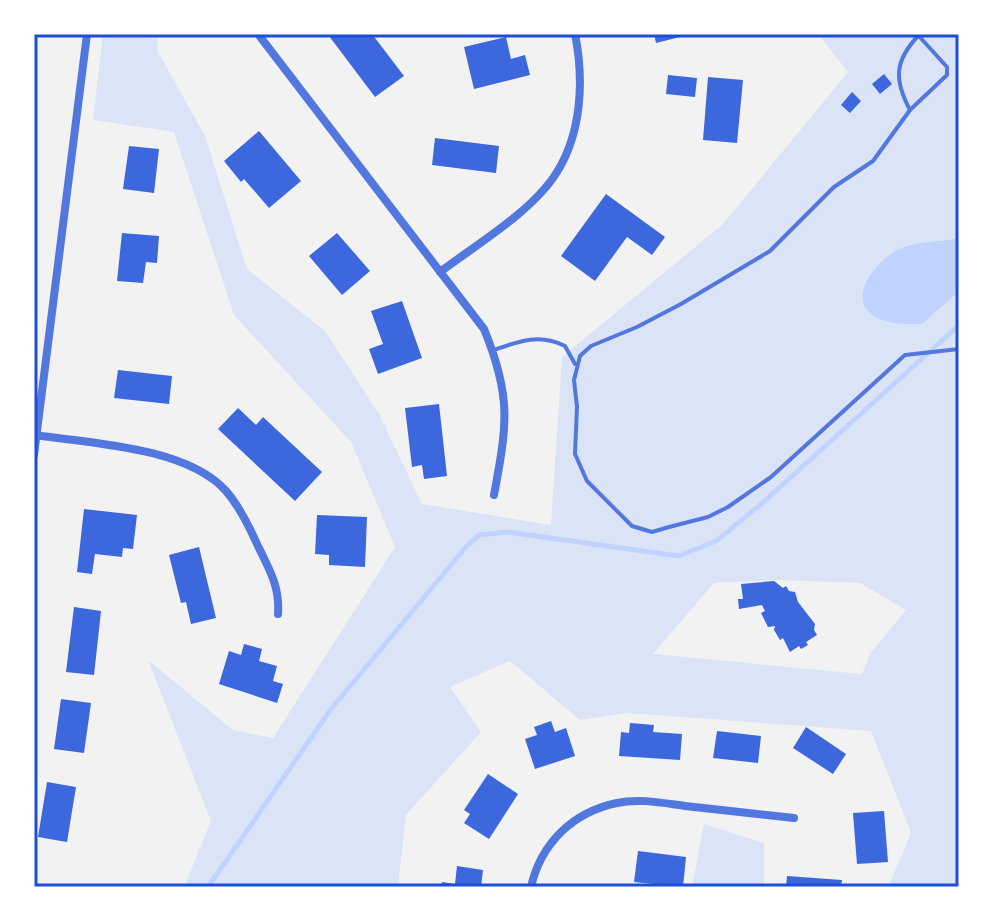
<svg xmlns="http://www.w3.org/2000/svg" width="993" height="921" font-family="Barlow,sans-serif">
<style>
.green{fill:#dbe4f7;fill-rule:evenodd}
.water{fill:#bfd3fe}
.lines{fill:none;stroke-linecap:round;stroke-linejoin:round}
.stream{stroke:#bfd3fe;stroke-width:5}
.building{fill:#3d67dc}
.service{stroke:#5277de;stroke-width:4}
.minor{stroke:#5277de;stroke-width:8}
.neatline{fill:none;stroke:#1d4ed8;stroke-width:3}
</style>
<rect width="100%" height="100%" fill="#f2f2f2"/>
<g class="green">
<path d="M103,34H158L157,50L205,136L247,269L325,331L379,414L422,504L551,525L562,357L723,224L848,72L818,34H959V887H888L911,833L871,731L627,713L580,720L510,661L450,687L481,732L406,815L398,887H184L211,821L148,660L233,730L273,738L395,547L351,442L234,315L174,132L93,120ZM775,580L860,583L906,610L870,654L862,674L653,654L714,583Z"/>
<polygon points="704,824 764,843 764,887 692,887"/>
</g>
<path class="water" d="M959,238V291L922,324C905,324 881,325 868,311C851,293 877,263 892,253C912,240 937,243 959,238Z"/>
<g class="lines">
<polyline class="stream" points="208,887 331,709 465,548 479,535 507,532 679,556 716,541 759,506 959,325"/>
</g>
<g class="building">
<polygon points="332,34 372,34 404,76 375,97 329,36"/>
<polygon points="654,34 688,34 688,35 656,43"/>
<polygon points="506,37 511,59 525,55 530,75 474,89 464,47"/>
<polygon points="884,74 892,84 880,94 872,84"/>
<polygon points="668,75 697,78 695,97 666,94"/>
<polygon points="708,77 743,80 737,143 703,140"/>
<polygon points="852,92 861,101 850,113 841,105"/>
<polygon points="259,131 301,181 269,208 244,179 241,182 224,161"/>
<polygon points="435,138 499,146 496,173 432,165"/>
<polygon points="129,146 159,149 154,193 123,189"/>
<polygon points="606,194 665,237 652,255 627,237 595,281 561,256"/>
<polygon points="122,233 159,236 157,263 146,262 143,283 117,281"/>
<polygon points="337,233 370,271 342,295 309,256"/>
<polygon points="402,301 422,358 378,374 369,349 383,344 371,311"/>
<polygon points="118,370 172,376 169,404 114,398"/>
<polygon points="439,404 447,476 424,479 422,465 412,467 405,408"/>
<polygon points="238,408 256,425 263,417 322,472 295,501 218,429"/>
<polygon points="84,509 137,515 133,549 123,548 122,557 95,554 92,574 77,572"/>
<polygon points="317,515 367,517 365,567 329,565 329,555 315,554"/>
<polygon points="199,547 216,618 191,624 186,602 181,603 169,555"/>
<polygon points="774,581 783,588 786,586 789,591 795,592 798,602 815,624 814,630 817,635 806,642 808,645 801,649 799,646 790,652 783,638 780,640 774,630 775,626 768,627 761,613 765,611 762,605 739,609 738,599 743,599 741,584"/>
<polygon points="74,607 101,611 94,675 66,672"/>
<polygon points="244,644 262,649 259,661 277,666 273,681 283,684 277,703 219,684 229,651 241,655"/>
<polygon points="61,699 91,703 84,753 54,749"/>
<polygon points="551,721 555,732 566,728 575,756 535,769 525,739 537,735 534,727"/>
<polygon points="630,723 654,725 653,732 682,734 680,760 619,756 621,732 629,733"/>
<polygon points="806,727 846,754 833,774 793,748"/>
<polygon points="717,731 761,736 758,763 713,758"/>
<polygon points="488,774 518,794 489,839 464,823 470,814 464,810"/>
<polygon points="47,782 76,787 67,842 38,837"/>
<polygon points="884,811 888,862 857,864 853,813"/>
<polygon points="638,851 686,857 683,887 634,882"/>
<polygon points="457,866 483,870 481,887 442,887 442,882 455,884"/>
<polygon points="787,876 842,880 841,887 786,887"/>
</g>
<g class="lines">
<g class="service">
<polyline points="917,34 947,67 947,75 910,110 873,161 834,187 770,251 681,304 637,327 591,346 580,356 574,380 577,407 575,454 587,481 632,526 652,532 669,527 708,517 728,507 771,477 905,355 959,349"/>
<path d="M910,110C894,80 894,61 919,35"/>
<path d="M494,350C519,341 540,333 565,346L575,364"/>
</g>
<g class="minor">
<path d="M258,34L484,329C512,397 507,425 494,495"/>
<path d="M440,272C477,244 533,211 557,172C582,132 584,79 575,34"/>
<path d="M34,435C90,443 187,447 226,491C239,506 249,526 257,544C269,569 280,586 278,614"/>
<polyline points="34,455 87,34"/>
<path d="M531,887C541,843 573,812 617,803C639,798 663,803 685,806C721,810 758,814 794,818"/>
</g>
</g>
<rect width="993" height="921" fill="none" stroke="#ffffff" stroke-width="72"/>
<rect x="36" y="36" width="921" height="849" class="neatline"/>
</svg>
